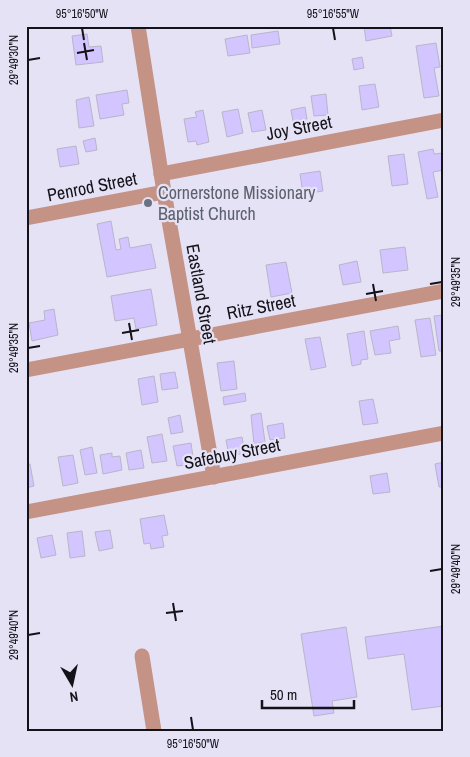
<svg xmlns="http://www.w3.org/2000/svg" width="470" height="757" font-family="'Archivo Narrow',sans-serif">
<style>
.building{fill:#d3c5ff;stroke:#bab5c9}
.lines{fill:none;stroke-linecap:round;stroke-linejoin:round}
.minor{stroke:#c49385;stroke-width:15}
.ticks{fill:none;stroke:#131219;stroke-width:2}
.worship-dot{fill:#6b7280;stroke:#e6e2f6;stroke-width:2}
.labels{text-anchor:middle;stroke-width:4.5;stroke-linejoin:round;paint-order:stroke}
.street-label{font-size:18px;fill:#131219;stroke:#e6e2f6}
.worship-label{font-size:18px;fill:#5b616d;stroke:#e6e2f6;text-anchor:start}
.neatline{fill:none;stroke:#131219;stroke-width:2}
.ticks-label{font-size:12px;text-anchor:middle;fill:#131219}
</style>
<rect width="100%" height="100%" fill="#e6e2f6"/>
<g class="building">
<polygon points="364,26 390,26 392,36 366,41"/>
<polygon points="278,31 280,44 252,48 251,35"/>
<polygon points="87,34 89,47 101,46 103,62 76,65 72,36"/>
<polygon points="247,35 250,53 228,56 225,39"/>
<polygon points="436,43 440,67 434,68 439,96 424,98 416,46"/>
<polygon points="362,57 364,68 354,70 352,59"/>
<polygon points="375,84 379,107 362,110 359,86"/>
<polygon points="127,90 129,103 122,104 124,115 100,119 96,95"/>
<polygon points="326,94 328,115 314,116 311,96"/>
<polygon points="89,97 94,126 79,128 76,100"/>
<polygon points="305,107 307,119 293,121 291,110"/>
<polygon points="238,109 243,133 227,137 222,112"/>
<polygon points="203,110 209,142 197,145 196,141 188,142 184,119 197,117 195,112"/>
<polygon points="262,110 266,130 252,132 248,113"/>
<polygon points="95,138 97,150 86,152 83,141"/>
<polygon points="76,146 79,164 60,167 57,149"/>
<polygon points="433,149 434,154 443,153 444,170 433,172 438,197 427,199 418,152"/>
<polygon points="404,154 408,184 392,186 388,156"/>
<polygon points="320,171 323,191 303,194 300,174"/>
<polygon points="111,221 116,250 121,249 119,239 128,237 130,248 151,244 156,268 107,277 97,224"/>
<polygon points="405,247 408,270 383,273 380,250"/>
<polygon points="357,261 361,282 343,285 339,265"/>
<polygon points="286,262 292,293 271,297 266,265"/>
<polygon points="151,289 157,325 136,329 134,318 115,321 111,296"/>
<polygon points="54,309 58,335 32,341 29,323 45,320 44,311"/>
<polygon points="444,315 444,351 439,351 434,316"/>
<polygon points="430,318 436,355 421,357 415,320"/>
<polygon points="398,326 400,339 389,341 391,353 375,355 370,331"/>
<polygon points="364,331 368,359 361,360 361,364 352,366 347,334"/>
<polygon points="320,337 326,367 311,370 305,339"/>
<polygon points="234,361 237,389 221,391 217,363"/>
<polygon points="175,372 178,388 162,390 160,374"/>
<polygon points="154,376 158,402 142,405 138,379"/>
<polygon points="245,393 246,401 224,405 223,397"/>
<polygon points="373,399 378,423 363,425 359,401"/>
<polygon points="261,413 265,442 254,444 251,415"/>
<polygon points="180,415 183,432 171,434 168,418"/>
<polygon points="283,423 285,438 270,440 267,426"/>
<polygon points="162,434 167,461 152,463 147,437"/>
<polygon points="242,437 245,453 229,456 226,440"/>
<polygon points="191,443 194,464 177,466 173,446"/>
<polygon points="92,447 97,473 85,475 80,450"/>
<polygon points="141,450 144,468 129,470 126,453"/>
<polygon points="112,453 112,457 120,456 122,470 103,474 100,455"/>
<polygon points="73,455 78,483 63,486 58,457"/>
<polygon points="444,462 444,487 439,487 435,464"/>
<polygon points="30,464 34,486 26,488 26,465"/>
<polygon points="387,473 390,492 373,494 370,476"/>
<polygon points="164,515 168,535 162,536 164,547 151,549 150,543 144,544 140,519"/>
<polygon points="110,530 113,548 99,551 95,532"/>
<polygon points="82,531 85,556 70,558 67,533"/>
<polygon points="52,535 56,555 41,558 37,538"/>
<polygon points="444,626 444,706 412,710 404,654 368,659 365,637"/>
<polygon points="346,627 357,697 332,701 334,713 314,716 301,634"/>
</g>
<g class="lines">
<g class="minor">
<polyline points="138,26 164,192 214,477"/>
<polyline points="161,174 444,120"/>
<polyline points="26,218 164,192"/>
<polyline points="26,370 444,291"/>
<polyline points="26,512 444,433"/>
<polyline points="142,656 154,731"/>
</g>
</g>
<path class="ticks" d="M82,28L84,40M333,28L335,40M84,43L87,60M77,53L94,50M28,60L40,58M373,284L376,301M430,284L442,282M366,294L383,291M129,323L132,340M122,333L139,330M28,348L40,346M430,571L442,569M173,603L176,621M166,613L183,611M28,635L40,633M191,717L193,730"/>
<circle class="worship-dot" cx="148" cy="203" r="5"/>
<g class="labels">
<g class="street-label">
<text transform="translate(299 128) rotate(-11)" y="6">Joy Street</text>
<text transform="translate(92 187) rotate(-11)" y="6">Penrod Street</text>
<text transform="translate(201 294) rotate(80)" y="6">Eastland Street</text>
<text transform="translate(261 307) rotate(-11)" y="6">Ritz Street</text>
<text transform="translate(232 454) rotate(-11)" y="6">Safebuy Street</text>
</g>
<g class="worship-label">
<text x="158" y="199">Cornerstone Missionary<tspan x="158" dy="21">Baptist Church</tspan></text>
</g>
</g>
<rect width="470" height="757" fill="none" stroke="#e6e2f6" stroke-width="55"/>
<g transform="translate(72 684) rotate(171)" stroke="#e6e2f6" stroke-width="4" paint-order="stroke">
<path d="M0-4L9 19L0 12L-9 19Z" fill="#131219"/>
<text y="-8" font-size="14" font-weight="bold" text-anchor="middle" fill="#131219">N</text>
</g>
<path d="M262 700v8h92v-8" fill="none" stroke="#131219" stroke-width="2.5"/>
<text x="270" y="700" font-size="15" fill="#131219" stroke="#e6e2f6" stroke-width="4" paint-order="stroke">50 m</text>
<rect x="28" y="28" width="414" height="702" class="neatline"/>
<g class="ticks-label">
<text x="82" y="18">95°16'50"W</text>
<text x="333" y="18">95°16'55"W</text>
<text transform="translate(14 60) rotate(-90)" y="4">29°49'30"N</text>
<text transform="translate(456 282) rotate(-90)" y="4">29°49'35"N</text>
<text transform="translate(14 348) rotate(-90)" y="4">29°49'35"N</text>
<text transform="translate(456 569) rotate(-90)" y="4">29°49'40"N</text>
<text transform="translate(14 635) rotate(-90)" y="4">29°49'40"N</text>
<text x="193" y="748">95°16'50"W</text>
</g>
</svg>
